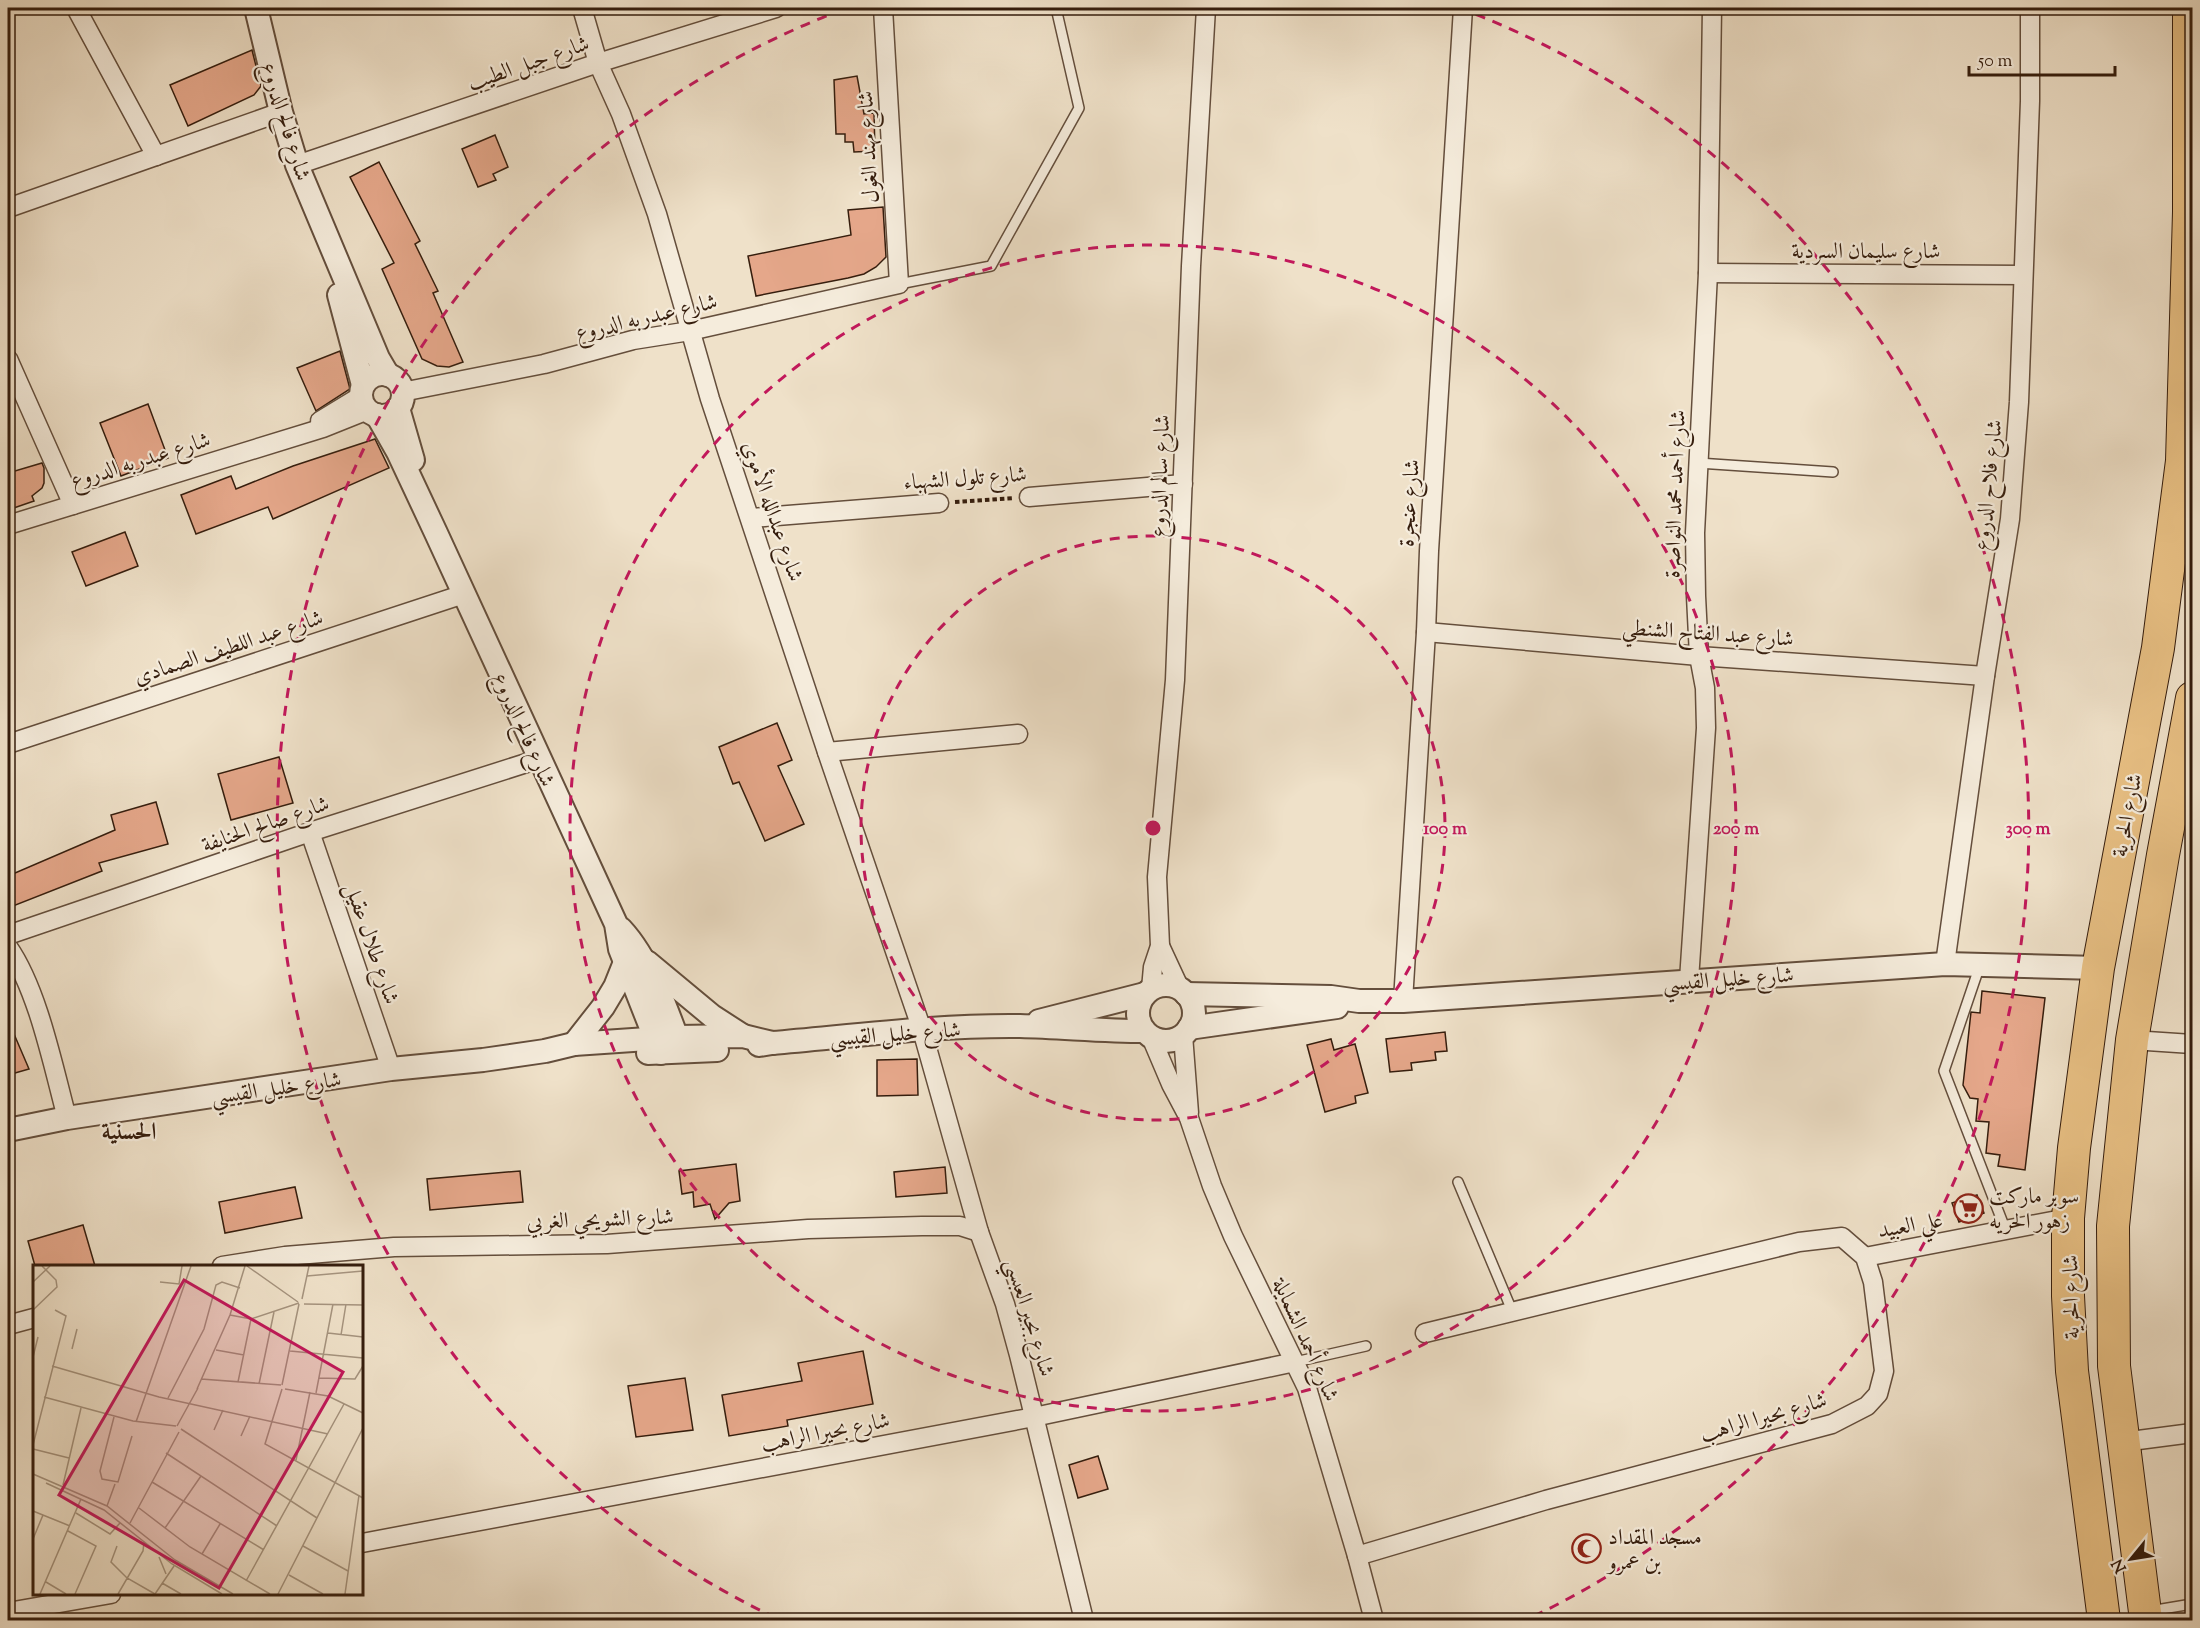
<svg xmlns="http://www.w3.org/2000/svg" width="2200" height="1628" font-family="'Sorts Mill Goudy',Amiri,serif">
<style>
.building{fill:#e5a78a;stroke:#351d0d;stroke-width:1.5}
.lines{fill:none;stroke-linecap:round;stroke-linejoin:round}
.service-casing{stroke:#644e3c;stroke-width:12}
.minor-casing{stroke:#644e3c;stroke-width:21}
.tertiary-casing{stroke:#644e3c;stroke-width:26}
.trunk-casing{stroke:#351d0d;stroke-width:34}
.path{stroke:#351d0d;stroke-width:4;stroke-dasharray:4.5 3;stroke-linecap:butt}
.service{stroke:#f5ecdc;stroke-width:9}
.minor{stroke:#f5ecdc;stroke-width:18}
.tertiary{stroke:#f5ecdc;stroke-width:22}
.trunk{stroke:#e8c084;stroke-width:32}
.ring{fill:none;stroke:#c2185b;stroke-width:3;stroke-dasharray:10 8}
.labels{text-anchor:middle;stroke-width:4.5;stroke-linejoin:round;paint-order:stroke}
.street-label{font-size:22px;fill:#351d0d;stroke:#f5ecdc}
.poi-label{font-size:22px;fill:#351d0d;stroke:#f5ecdc;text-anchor:start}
.neighbourhood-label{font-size:24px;font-weight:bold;fill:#351d0d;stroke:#f5ecdc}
.inset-road{fill:none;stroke:#a5937e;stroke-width:1.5}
.view{fill:#c2185b;fill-opacity:0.15;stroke:#c2185b;stroke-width:3}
.inset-edge{fill:none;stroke:#351d0d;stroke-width:3}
.centre{fill:#c2185b;stroke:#f5ecdc;stroke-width:3}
.ring-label{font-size:18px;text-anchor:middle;font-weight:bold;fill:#c2185b;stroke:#f5ecdc;stroke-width:4.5;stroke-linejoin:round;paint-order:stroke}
</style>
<rect width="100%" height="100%" fill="#efe1c9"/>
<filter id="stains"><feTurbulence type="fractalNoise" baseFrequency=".00333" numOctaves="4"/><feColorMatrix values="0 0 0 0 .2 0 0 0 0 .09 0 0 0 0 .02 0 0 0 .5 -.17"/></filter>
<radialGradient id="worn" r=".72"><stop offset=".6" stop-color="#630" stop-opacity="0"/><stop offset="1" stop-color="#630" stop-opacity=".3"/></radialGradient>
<g class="building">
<polygon points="252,50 261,86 254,95 188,126 170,85"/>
<polygon points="857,76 864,114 874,113 875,151 854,152 853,142 845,142 845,134 836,134 834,80"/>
<polygon points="495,135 508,167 493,174 496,180 478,187 462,149"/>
<polygon points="379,162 420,241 415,244 438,291 433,293 463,362 449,367 437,366 422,359 382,269 394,263 350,177"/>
<polygon points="883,207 886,257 876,267 864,274 848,278 756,296 748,256 851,235 848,210"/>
<polygon points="340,351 350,389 316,411 297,368"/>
<polygon points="148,404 168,458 121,476 100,423"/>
<polygon points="375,439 389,468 273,519 268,507 196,534 181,495 231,476 236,489 293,466"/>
<polygon points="42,463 44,468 44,483 42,488 32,496 34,501 8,510 8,473"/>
<polygon points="125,532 138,566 86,586 72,552"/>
<polygon points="777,723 792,760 778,766 804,824 765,841 739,782 733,784 719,747"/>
<polygon points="279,757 293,803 231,820 218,774"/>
<polygon points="156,802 168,844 99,863 102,871 8,908 8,876 115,830 111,815"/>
<polygon points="1982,991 2045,998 2025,1170 1998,1166 2000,1155 1986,1153 1989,1122 1976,1121 1978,1099 1970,1098 1963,1085 1971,1012 1980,1013"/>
<polygon points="8,1020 29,1069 8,1075"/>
<polygon points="1445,1032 1447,1051 1435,1052 1436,1060 1411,1063 1412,1070 1390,1072 1386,1039"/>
<polygon points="1331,1039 1334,1050 1355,1044 1368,1093 1355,1096 1356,1103 1325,1112 1307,1045"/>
<polygon points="917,1059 918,1095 877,1096 877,1060"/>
<polygon points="736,1164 740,1201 729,1203 715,1219 710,1204 694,1207 693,1192 682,1194 679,1171"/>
<polygon points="945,1167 947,1193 896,1197 894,1172"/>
<polygon points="520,1171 523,1202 430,1210 427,1179"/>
<polygon points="295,1187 302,1218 225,1233 219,1202"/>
<polygon points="1977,1195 1984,1213 1959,1222 1952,1203"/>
<polygon points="83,1225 95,1266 35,1266 28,1241"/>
<polygon points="863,1351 873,1404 787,1420 788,1426 729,1436 722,1395 802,1381 798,1363"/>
<polygon points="685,1378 693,1430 636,1437 628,1386"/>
<polygon points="1098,1456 1108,1489 1078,1498 1069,1465"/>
</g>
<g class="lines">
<defs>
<g id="service">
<polyline points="899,284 991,266 1079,108 1056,8"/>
<polyline points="1698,463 1833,472"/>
<polyline points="1980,965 1944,1071 2006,1231"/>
<polyline points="1458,1182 1513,1313"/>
<polyline points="1295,1362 1366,1346"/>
<polyline points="2150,1611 2192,1604"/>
</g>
<g id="minor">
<polyline points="76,8 156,156"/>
<polyline points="582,8 598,63 621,114 657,214 710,399 827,752 922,1030 979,1232 1005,1304 1019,1355 1084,1620"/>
<polyline points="297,165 598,63 776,8"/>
<polyline points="8,208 281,112"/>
<polyline points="1708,273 2023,275"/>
<polyline points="8,359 73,505"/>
<polyline points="402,392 544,364 633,340 690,331 899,284 883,8"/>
<polyline points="320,421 361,396"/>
<polyline points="1029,497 1183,484"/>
<polyline points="751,518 939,503"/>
<polyline points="8,525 323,428 368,410"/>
<polyline points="1426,632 1699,656 1985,676"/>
<polyline points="8,744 464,594"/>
<polyline points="827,752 1018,734"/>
<polyline points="310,832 391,1069"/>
<polyline points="8,935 310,832 539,759"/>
<polyline points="1160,946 1180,989"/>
<path d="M8,947C38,990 53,1066 67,1118"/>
<polyline points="1945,964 1985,676 2010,519 2019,402 2030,101 2030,8"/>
<polyline points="1689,980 1706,728 1705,688 1699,656 1696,596 1695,533 1708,273 1712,8"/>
<polyline points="1151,989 1153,967 1160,946 1157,877 1175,680 1191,266 1206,8"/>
<polyline points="1403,1001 1426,632 1429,551 1463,8"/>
<polyline points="1183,1035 1189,1113"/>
<polyline points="1151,1037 1171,1084 1189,1118 1212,1186 1233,1236 1307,1388 1357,1556 1374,1620"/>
<polyline points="2132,1040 2192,1044"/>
<polyline points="1865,1257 2068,1218"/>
<polyline points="222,1266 285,1256 394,1247 607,1244 808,1229 922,1226 960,1226 979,1232"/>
<polyline points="8,1325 34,1318"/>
<polyline points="2123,1442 2192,1433"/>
<polyline points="362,1543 1034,1417 1295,1362"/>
<polyline points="1357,1556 1546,1500 1832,1424 1867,1406 1878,1394 1884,1371 1873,1282 1865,1257 1842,1237 1799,1242 1425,1333"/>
<polyline points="8,1612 111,1594"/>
</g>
<g id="tertiary">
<polyline points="256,8 281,112 297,165 378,358 388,375"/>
<polyline points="339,295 363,385"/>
<circle cx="382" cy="395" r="21"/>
<polyline points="398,408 413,460"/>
<polyline points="377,415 398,452 436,533 616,924 620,949 661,1053"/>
<path d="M621,929C649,959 667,1010 681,1049"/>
<polyline points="647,962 712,1016 743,1036"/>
<circle cx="1166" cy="1013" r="28"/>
<polyline points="1186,994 1331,997 1359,1001 1403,1001 1945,964 2098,968"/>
<polyline points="1039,1021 1145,994"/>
<polyline points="1189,1028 1337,1007"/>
<polyline points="574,1044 603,1007 615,987 625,962"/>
<path d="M759,1045L772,1043C854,1036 937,1025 1020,1026C1062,1027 1103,1031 1144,1031"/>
<polyline points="648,1053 717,1050"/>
<polyline points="8,1130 67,1118 391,1069 483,1060 545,1051 574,1044 677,1037 743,1036 772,1043"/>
</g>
<g id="trunk">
<polyline points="2104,1620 2072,1371 2068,1296 2068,1218 2074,1148 2098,968 2158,648 2182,461 2189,212 2189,8"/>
<polyline points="2146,1620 2114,1366 2113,1226 2132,1040 2163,855 2192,698"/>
</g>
</defs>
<use href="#service" class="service-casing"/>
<use href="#minor" class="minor-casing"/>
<use href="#tertiary" class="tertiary-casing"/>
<use href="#trunk" class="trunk-casing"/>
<polyline class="path" points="955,502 1014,498"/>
<use href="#service" class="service"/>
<use href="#minor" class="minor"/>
<use href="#tertiary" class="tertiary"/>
<use href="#trunk" class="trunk"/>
</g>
<g class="ring">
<circle cx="1153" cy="828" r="292"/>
<circle cx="1153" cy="828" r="583"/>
<path d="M776 1618A875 875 0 0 1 847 8M1459 8A875 875 0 0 1 1530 1618"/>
</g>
<defs>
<symbol id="supermarket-ring" viewBox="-11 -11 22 22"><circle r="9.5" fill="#f5ecdc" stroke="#8f2418" stroke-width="1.5"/><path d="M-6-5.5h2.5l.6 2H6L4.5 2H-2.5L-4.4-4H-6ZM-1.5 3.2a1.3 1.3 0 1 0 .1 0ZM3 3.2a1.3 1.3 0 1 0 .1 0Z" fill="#8f2418"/></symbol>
<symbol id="mosque-ring" viewBox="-11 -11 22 22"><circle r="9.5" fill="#f5ecdc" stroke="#8f2418" stroke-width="1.5"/><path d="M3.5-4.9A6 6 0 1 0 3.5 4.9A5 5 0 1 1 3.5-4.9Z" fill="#8f2418"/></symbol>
</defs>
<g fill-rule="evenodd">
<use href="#supermarket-ring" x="1952" y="1192" width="33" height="33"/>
<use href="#mosque-ring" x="1570" y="1532" width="33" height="33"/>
</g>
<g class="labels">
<g class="street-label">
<text transform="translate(528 62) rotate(-19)" y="8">شارع جبل الطيب</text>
<text transform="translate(287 121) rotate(73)" y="8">شارع فالح الدروع</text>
<text transform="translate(867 147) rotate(-93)" y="8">شارع مهند الغول</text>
<text x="1866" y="258">شارع سليمان السردية</text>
<text transform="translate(646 316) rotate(-13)" y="8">شارع عبدربه الدروع</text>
<text transform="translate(140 459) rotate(-17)" y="8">شارع عبدربه الدروع</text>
<text transform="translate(1159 476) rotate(-88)" y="8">شارع سالم الدروع</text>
<text transform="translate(965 477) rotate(-4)" y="8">شارع تلول الشهباء</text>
<text transform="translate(1987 485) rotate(-84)" y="8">شارع فلاح الدروع</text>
<text transform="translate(1674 494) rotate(-88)" y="8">شارع أحمد محمد النواصرة</text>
<text transform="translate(1408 503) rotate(-86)" y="8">شارع عنجرة</text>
<text transform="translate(774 511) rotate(71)" y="8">شارع عبدالله الأموي</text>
<text transform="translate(1708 632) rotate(4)" y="8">شارع عبد الفتاح الشنطي</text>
<text transform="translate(228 646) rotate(-18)" y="8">شارع عبد اللطيف الصمادي</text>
<text transform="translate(525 729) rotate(66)" y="8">شارع فالح الدروع</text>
<text transform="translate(2126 815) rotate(-79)" y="8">شارع الحرية</text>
<text transform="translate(265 823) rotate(-19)" y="8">شارع صالح الحنايفة</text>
<text transform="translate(373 943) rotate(71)" y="8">شارع طلال عقيل</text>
<text transform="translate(1728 978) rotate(-4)" y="8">شارع خليل القيسي</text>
<text transform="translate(895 1033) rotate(-4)" y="8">شارع خليل القيسي</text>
<text transform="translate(276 1087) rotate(-8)" y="8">شارع خليل القيسي</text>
<text transform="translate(600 1218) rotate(-2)" y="8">شارع الشويحي الغربي</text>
<text transform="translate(1910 1224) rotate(-10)" y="8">علي العبيد</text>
<text transform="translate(2070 1297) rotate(-91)" y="8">شارع الحرية</text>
<text transform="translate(1031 1317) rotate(73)" y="8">شارع بجير العبسي</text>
<text transform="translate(1307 1339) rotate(66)" y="8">شارع أحمد الشمايلة</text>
<text transform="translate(1763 1416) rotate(-16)" y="8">شارع بحيرا الراهب</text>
<text transform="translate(825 1431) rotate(-11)" y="8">شارع بحيرا الراهب</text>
</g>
<g class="poi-label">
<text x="1989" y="1203">سوبر ماركت<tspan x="1989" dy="25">زهور الحريه</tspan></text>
<text x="1608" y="1544">مسجد المقداد<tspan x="1608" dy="25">بن عمرو</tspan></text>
</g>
<g class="neighbourhood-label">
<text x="129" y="1139">الحسنية</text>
</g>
</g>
<g transform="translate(33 1265)">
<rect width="330" height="330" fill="#efe1c9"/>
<path class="inset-road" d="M214,1L265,37M274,11L330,6M0,17L17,1M127,17L146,19L149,1M269,34L276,1M271,39L330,40M0,45L24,22L23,15L9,1M197,50L218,54L266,38M295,68L330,72M308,70L313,39M39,84L44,64M183,85L211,90M257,86L330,93M0,92L5,72M19,101L126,132L295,169M286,113L322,114L330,101M168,114L248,120M205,117L218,54M226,119L241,47M249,120L266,39M164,124L197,50L212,1M249,124L232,179L330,233M252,124L295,131L330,148M283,128L300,39M11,132L100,156L143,161M135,133L171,64L183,20L189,17L207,23M81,152L67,206L69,214L85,217L99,171M103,157L158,1M144,161L165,123M148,164L284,253M181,165L190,145M208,171L217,151M0,180L33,51L22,45M0,184L36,193M133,188L244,261M263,195L277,127M0,209L74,241L142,295L200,329M119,217L231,285M13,218L71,245L139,299L189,329M30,220L48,143M74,241L82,219M106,243L157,282L237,329M0,246L37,261M43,248L77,269L87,258M97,258L146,167M132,263L168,211M35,266L63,281L42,329M0,274L10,250M84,281L78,297L94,313L122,329M270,281L315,306M169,289L187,259M126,292L133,309M256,310L290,329M213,316L311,139M13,317L33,329M129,318L148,329M7,329L48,234M85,329L110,286L111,277M122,329L141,301M245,329L330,163M312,329L326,230"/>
<path class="view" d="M151,15L310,107L186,323L26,230Z"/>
<rect width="330" height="330" class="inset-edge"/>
</g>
<circle cx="1153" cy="828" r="9" class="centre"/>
<g class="ring-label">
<text x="1445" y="834">100 m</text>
<text x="1736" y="834">200 m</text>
<text x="2028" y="834">300 m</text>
</g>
<rect width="2200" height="1628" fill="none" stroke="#efe1c9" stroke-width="30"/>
<rect x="9" y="9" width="2182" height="1610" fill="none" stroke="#351d0d" stroke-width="3"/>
<rect x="15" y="15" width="2170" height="1598" fill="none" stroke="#351d0d" stroke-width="1.5"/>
<g transform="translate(2131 1559) rotate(240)" stroke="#f5ecdc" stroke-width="4.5" paint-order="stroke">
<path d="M0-4.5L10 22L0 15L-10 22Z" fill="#351d0d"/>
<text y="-9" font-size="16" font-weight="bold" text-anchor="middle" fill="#351d0d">N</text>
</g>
<path d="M1969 66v9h146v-9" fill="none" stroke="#351d0d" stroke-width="3"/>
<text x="1978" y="66" font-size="18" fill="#351d0d" stroke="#f5ecdc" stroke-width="4.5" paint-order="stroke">50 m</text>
<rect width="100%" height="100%" filter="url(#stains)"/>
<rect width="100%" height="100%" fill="url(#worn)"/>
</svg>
